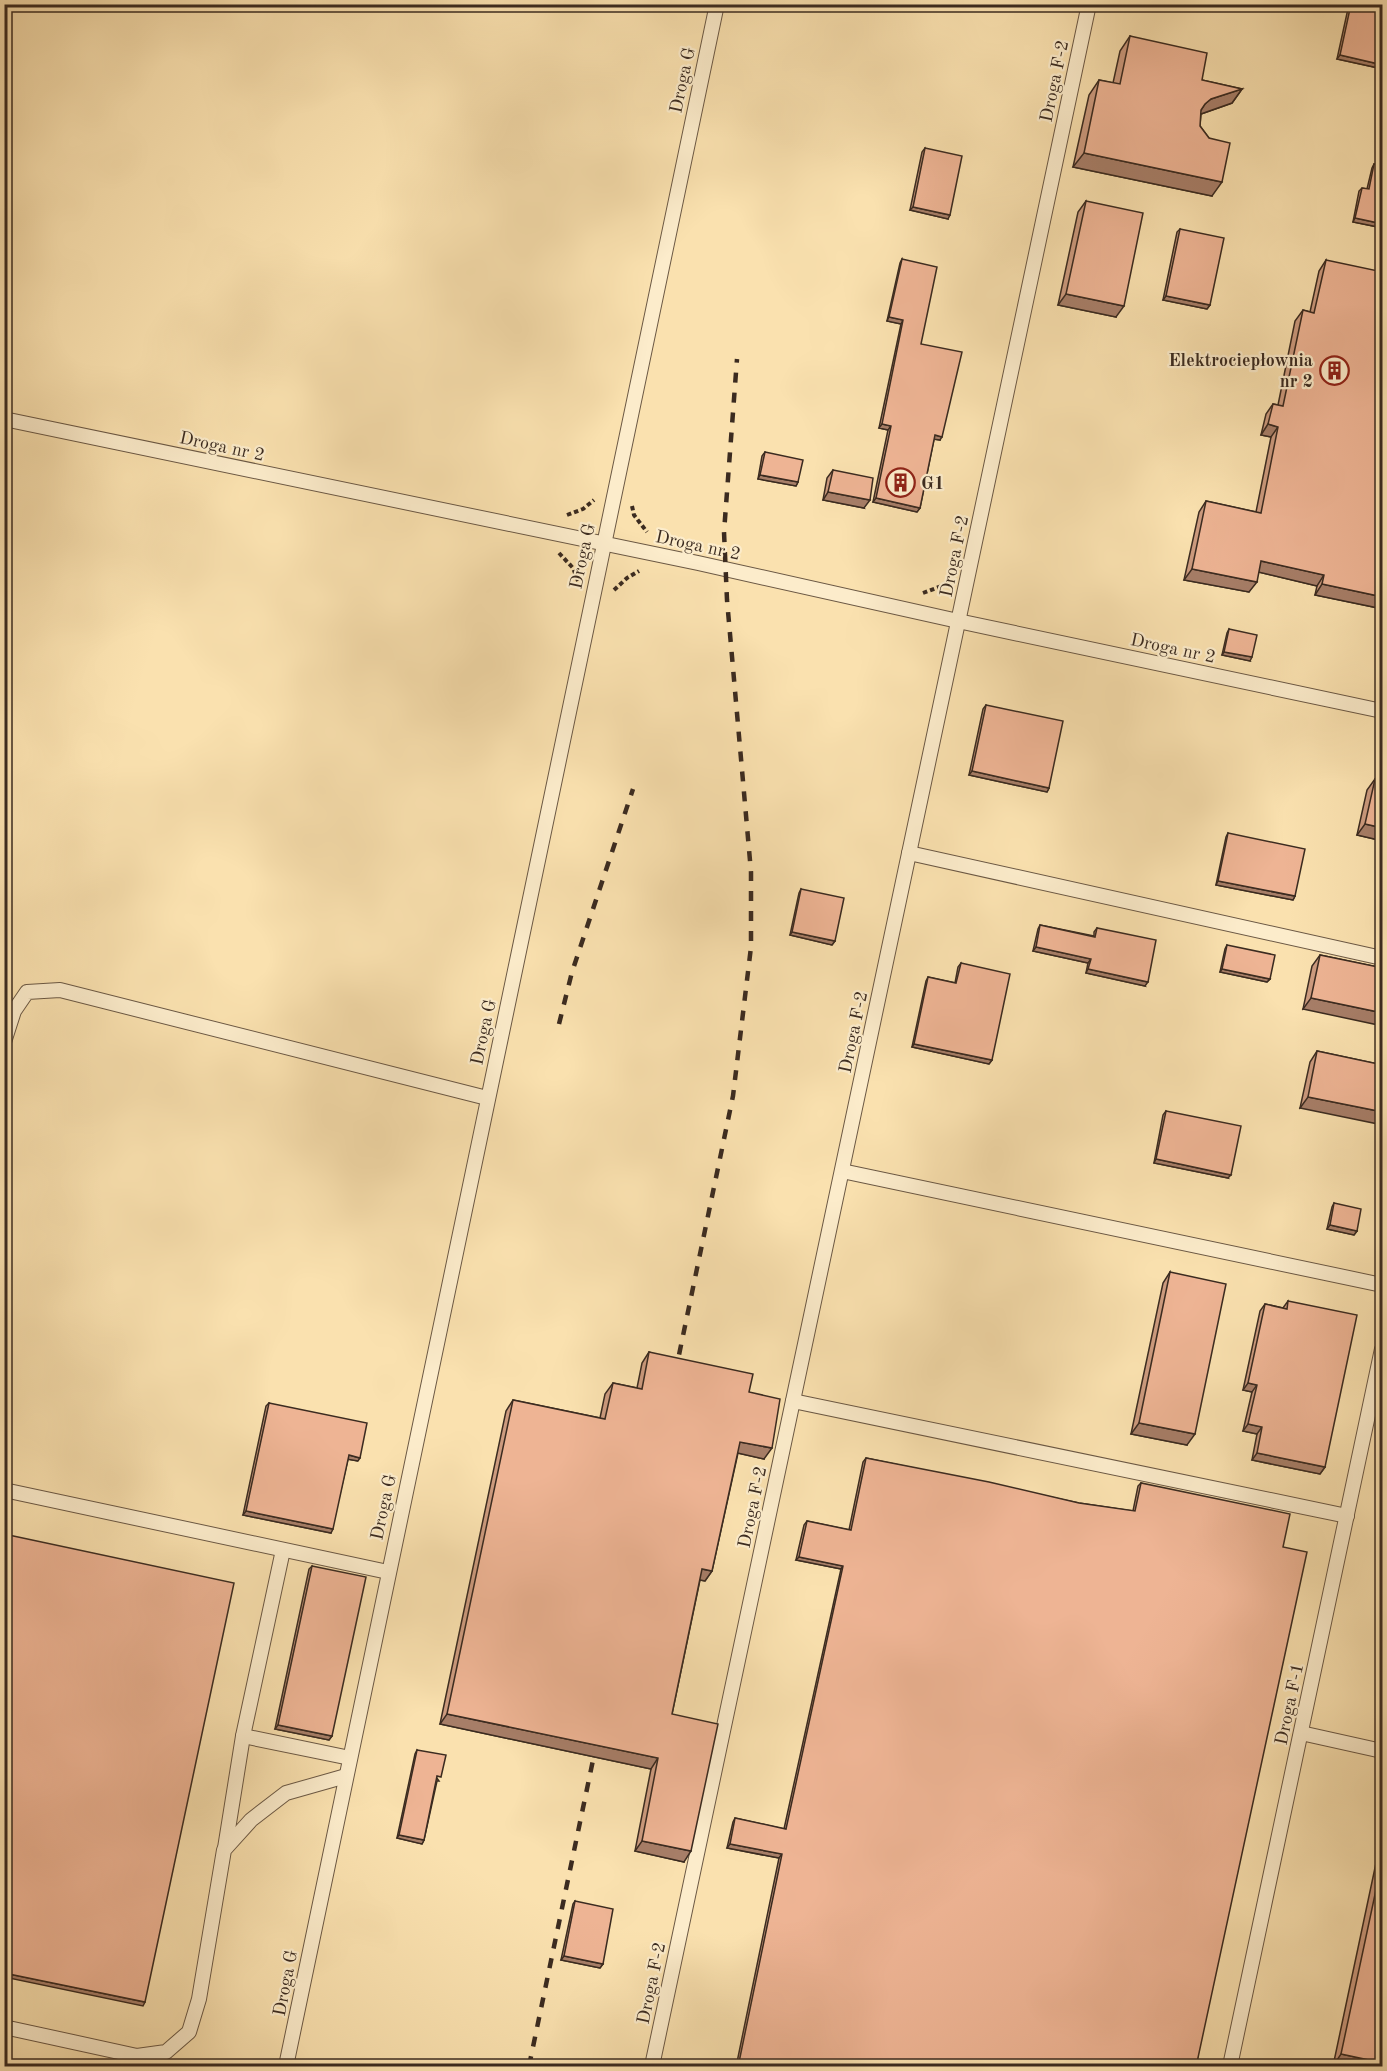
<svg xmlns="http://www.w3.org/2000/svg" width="1387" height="2071" font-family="'Old Standard TT',serif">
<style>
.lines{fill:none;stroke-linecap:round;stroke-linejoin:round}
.service-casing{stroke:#6b5844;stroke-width:16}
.path{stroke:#3b2b20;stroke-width:4;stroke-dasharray:4.5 3;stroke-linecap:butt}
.service{stroke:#fceccb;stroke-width:14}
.rail{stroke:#3b2b20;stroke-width:4.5;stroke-dasharray:10 10;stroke-linecap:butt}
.wall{fill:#cd9b7f;stroke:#3b2b20;stroke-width:1.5}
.shaded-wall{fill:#a77e68;stroke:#3b2b20;stroke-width:1.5}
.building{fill:#eeb494;stroke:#3b2b20;stroke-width:1.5}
.labels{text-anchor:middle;stroke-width:4.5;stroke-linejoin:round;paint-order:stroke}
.street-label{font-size:18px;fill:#3b2b20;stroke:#fceccb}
.poi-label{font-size:18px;font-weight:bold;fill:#3b2b20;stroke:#fceccb;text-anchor:end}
</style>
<rect width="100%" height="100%" fill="#fae1af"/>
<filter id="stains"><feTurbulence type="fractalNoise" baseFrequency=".00333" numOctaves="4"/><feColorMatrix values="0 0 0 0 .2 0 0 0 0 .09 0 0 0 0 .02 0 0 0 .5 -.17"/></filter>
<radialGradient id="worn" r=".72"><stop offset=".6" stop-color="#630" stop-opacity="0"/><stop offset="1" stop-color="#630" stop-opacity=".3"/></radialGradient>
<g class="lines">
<defs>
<g id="service">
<polyline points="4,419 698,563 958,621 1382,711"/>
<polyline points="909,853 1382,958"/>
<polyline points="4,1042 14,1011 27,992 60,990 487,1098"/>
<polyline points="842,1171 1382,1285"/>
<polyline points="793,1401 1347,1516"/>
<polyline points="4,1490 388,1572"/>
<polyline points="1301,1733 1382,1751"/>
<polyline points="243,1736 350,1758"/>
<polyline points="225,1848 243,1736 283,1550"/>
<polyline points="4,2027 137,2056 166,2052 189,2032 199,1999 224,1850 251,1820 286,1793 346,1776"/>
<polyline points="286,2066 717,4"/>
<polyline points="652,2066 1089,4"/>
<polyline points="1230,2066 1382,1349"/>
</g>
</defs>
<use href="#service" class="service-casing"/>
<g class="path">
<polyline points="632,506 634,515 647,532"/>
<polyline points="567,515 583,509 594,500"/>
<polyline points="559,553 573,568 578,581"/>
<polyline points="614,590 627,578 639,571"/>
<polyline points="923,593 947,584"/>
</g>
<use href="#service" class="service"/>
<g class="rail">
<polyline points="559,1024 572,972 633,789"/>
<polyline points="675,1374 733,1096 751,947 751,872 727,600 724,532 737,359"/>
<polyline points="529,2066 597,1741"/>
</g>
</g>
<g class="wall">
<polygon points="1349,4 1383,4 1383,69 1337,59"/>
<polygon points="1130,36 1202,80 1242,89 1232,103 1201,114 1200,126 1209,138 1212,196 1073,167 1089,95 1099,80 1113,83 1120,51"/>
<polygon points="925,148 948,219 910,210 922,152"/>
<polygon points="1374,164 1383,166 1383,228 1353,222 1359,191 1362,188 1367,189 1372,168"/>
<polygon points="1086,201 1116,317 1058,305 1078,212"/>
<polygon points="1180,229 1210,305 1207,309 1163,300 1177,232"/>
<polygon points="902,259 921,344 940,440 934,439 920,508 917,512 873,502 888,430 879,428 901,324 887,321 900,263"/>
<polygon points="1326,260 1383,609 1315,595 1317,586 1259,572 1249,592 1184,580 1199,512 1206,501 1256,512 1271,437 1261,435 1266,414 1273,404 1278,405 1295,321 1303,310 1310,312 1319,271"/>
<polygon points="765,452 798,482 796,486 758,479 762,456"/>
<polygon points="833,470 864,508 823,500 827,478"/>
<polygon points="1229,629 1250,661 1222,655 1227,633"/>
<polygon points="986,705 1049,788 1047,792 969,775 983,709"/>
<polygon points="1375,779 1383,841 1357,835 1367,790"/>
<polygon points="1228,833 1295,896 1293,900 1216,885 1226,837"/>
<polygon points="801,889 835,941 832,945 790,935 799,893"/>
<polygon points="1040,925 1094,936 1094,932 1097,928 1145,986 1086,973 1088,963 1033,951 1038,929"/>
<polygon points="1227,945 1270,979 1267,982 1220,972 1225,949"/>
<polygon points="1320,955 1383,968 1303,1009 1312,966"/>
<polygon points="961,963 992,1060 989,1064 912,1047 926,981 928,977 955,983 958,967"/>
<polygon points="1317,1051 1383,1065 1300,1108 1310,1062"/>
<polygon points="1166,1111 1228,1178 1154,1163 1163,1115"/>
<polygon points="1334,1203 1357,1231 1354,1235 1327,1229 1332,1207"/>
<polygon points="1170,1272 1187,1445 1131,1434 1163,1283"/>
<polygon points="1288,1301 1325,1467 1320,1474 1252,1460 1257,1434 1243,1431 1252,1392 1243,1390 1260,1311 1265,1304 1283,1308"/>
<polygon points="649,1352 749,1392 764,1459 738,1453 712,1571 705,1581 700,1580 672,1714 684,1862 635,1851 651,1769 440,1724 506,1411 513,1400 600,1418 605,1394 613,1383 637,1388 642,1363"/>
<polygon points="269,1403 358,1461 348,1459 331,1533 243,1515 266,1406"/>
<polygon points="866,1458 1079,1503 1133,1511 1138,1486 1141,1483 1283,1547 1196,2067 736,2067 779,1858 727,1848 733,1822 735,1818 784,1829 841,1569 796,1560 804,1525 807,1521 849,1530 863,1462"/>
<polygon points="312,1566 332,1736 329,1740 275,1729 309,1569"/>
<polygon points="417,1750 439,1781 437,1781 424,1840 422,1844 397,1838 415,1754"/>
<polygon points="1383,1830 1383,2067 1333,2066"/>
<polygon points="575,1901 603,1964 600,1968 561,1960 573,1904"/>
</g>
<g class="shaded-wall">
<polygon points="1340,55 1383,65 1383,69 1337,59"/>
<polygon points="1242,89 1232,103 1201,114 1195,119 1205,104 1211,99"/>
<polygon points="1084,153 1222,182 1212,196 1073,167"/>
<polygon points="913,207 950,215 948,219 910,210"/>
<polygon points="1355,218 1383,224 1383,228 1353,222"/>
<polygon points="1066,294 1124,306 1116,317 1058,305"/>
<polygon points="1166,296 1210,305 1207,309 1163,300"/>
<polygon points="889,317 903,320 901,324 887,321"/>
<polygon points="882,424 891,426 888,430 879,428"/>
<polygon points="1268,424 1278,427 1271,437 1261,435"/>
<polygon points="935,435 942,437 940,440 932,439"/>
<polygon points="760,475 798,482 796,486 758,479"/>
<polygon points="828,492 870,500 864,508 823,500"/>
<polygon points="876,498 920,508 917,512 873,502"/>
<polygon points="1261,561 1324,575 1317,586 1254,571"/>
<polygon points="1192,569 1257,582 1249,592 1184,580"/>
<polygon points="1322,584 1383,597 1383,609 1315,595"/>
<polygon points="1224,652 1252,657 1250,661 1222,655"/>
<polygon points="972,771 1049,788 1047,792 969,775"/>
<polygon points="1365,824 1383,828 1383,841 1357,835"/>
<polygon points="1218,881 1295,896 1293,900 1216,885"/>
<polygon points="792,932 835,941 832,945 790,935"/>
<polygon points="1036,947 1091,959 1088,963 1033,951"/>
<polygon points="1088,969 1148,982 1145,986 1086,973"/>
<polygon points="1222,969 1270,979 1267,982 1220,972"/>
<polygon points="1311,998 1383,1013 1383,1026 1303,1009"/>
<polygon points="914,1044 992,1060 989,1064 912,1047"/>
<polygon points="1308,1097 1383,1112 1383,1125 1300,1108"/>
<polygon points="1156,1159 1231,1175 1228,1178 1154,1163"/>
<polygon points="1330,1225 1357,1231 1354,1235 1327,1229"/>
<polygon points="1248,1383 1257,1385 1252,1392 1243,1390"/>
<polygon points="1139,1423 1195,1434 1187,1445 1131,1434"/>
<polygon points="1248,1424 1262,1427 1257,1434 1243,1431"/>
<polygon points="740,1442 772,1448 764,1459 733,1452"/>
<polygon points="1257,1453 1325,1467 1320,1474 1252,1460"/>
<polygon points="349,1455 360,1458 358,1461 346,1459"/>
<polygon points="246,1511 333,1529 331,1533 243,1515"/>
<polygon points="799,1557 843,1566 841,1569 796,1560"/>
<polygon points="702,1569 712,1571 705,1581 695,1579"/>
<polygon points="447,1714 658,1758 651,1769 440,1724"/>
<polygon points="278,1725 332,1736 329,1740 275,1729"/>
<polygon points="399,1835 424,1840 422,1844 397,1838"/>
<polygon points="642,1841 691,1851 684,1862 635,1851"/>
<polygon points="730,1844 782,1854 779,1858 727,1848"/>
<polygon points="564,1956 603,1964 600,1968 561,1960"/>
<polygon points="4,1973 145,2002 143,2006 4,1977"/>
<polygon points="1341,2054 1383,2063 1383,2067 1333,2066"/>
</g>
<g class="building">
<polygon points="1351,4 1383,4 1383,65 1340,55"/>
<polygon points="1130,36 1207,53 1202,80 1242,89 1211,99 1205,104 1201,110 1200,126 1209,138 1230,143 1222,182 1084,153 1099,80 1120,84"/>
<polygon points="4,110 7,110 4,126"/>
<polygon points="925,148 962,156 950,215 913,207"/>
<polygon points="1374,164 1383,166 1383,224 1355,218 1362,188 1369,189"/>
<polygon points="1086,201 1143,213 1124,306 1066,294"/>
<polygon points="1180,229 1224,238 1210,305 1166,296"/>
<polygon points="902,259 937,267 921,344 962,352 942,437 935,435 920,508 876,498 891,426 882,424 903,320 889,317"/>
<polygon points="1326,260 1383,272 1383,597 1322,584 1324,575 1261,561 1257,582 1192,569 1206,501 1261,513 1278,427 1268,424 1273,404 1283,406 1303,310 1314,313"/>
<polygon points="765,452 803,460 798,482 760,475"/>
<polygon points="833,470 873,478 870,500 828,492"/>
<polygon points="1229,629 1257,635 1252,657 1224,652"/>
<polygon points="986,705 1063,721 1049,788 972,771"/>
<polygon points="1375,779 1383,780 1383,828 1365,824"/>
<polygon points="1228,833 1305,849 1295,896 1218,881"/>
<polygon points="801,889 844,898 835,941 792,932"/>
<polygon points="1040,925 1095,937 1097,928 1156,940 1148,982 1088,969 1091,959 1036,947"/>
<polygon points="1227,945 1275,955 1270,979 1222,969"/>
<polygon points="1320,955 1383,968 1383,1013 1311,998"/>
<polygon points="961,963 1010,974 992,1060 914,1044 928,977 956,983"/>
<polygon points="1317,1051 1383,1065 1383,1112 1308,1097"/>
<polygon points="1166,1111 1241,1126 1231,1175 1156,1159"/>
<polygon points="1334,1203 1361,1209 1357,1231 1330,1225"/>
<polygon points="1170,1272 1226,1284 1195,1434 1139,1423"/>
<polygon points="1288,1301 1357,1315 1325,1467 1257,1453 1262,1427 1248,1424 1257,1385 1248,1383 1265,1304 1287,1309"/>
<polygon points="649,1352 753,1374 749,1392 780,1399 772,1448 740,1442 712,1571 702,1569 672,1714 718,1724 691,1851 642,1841 658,1758 447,1714 513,1400 605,1419 613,1383 642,1389"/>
<polygon points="269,1403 367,1423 360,1458 349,1455 333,1529 246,1511"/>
<polygon points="866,1458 989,1482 1079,1503 1135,1511 1141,1483 1290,1514 1283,1547 1307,1552 1196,2067 738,2067 782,1854 730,1844 735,1818 786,1829 843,1566 799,1557 807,1521 851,1530"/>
<polygon points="4,1534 234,1583 145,2002 4,1973"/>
<polygon points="312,1566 366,1577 332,1736 278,1725"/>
<polygon points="417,1750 446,1755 441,1777 437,1776 424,1840 399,1835"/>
<polygon points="1383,1857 1383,2063 1341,2054"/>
<polygon points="575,1901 613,1909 603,1964 564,1956"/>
<polygon points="373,2060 393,2064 392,2067 371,2067"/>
</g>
<defs>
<symbol id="building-ring" viewBox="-11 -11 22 22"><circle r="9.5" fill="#fceccb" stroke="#8f2418" stroke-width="1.5"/><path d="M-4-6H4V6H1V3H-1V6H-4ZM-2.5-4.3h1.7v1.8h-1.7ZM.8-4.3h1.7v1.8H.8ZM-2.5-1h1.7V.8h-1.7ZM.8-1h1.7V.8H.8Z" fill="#8f2418"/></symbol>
</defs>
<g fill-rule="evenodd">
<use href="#building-ring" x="1318" y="354" width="33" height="33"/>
<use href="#building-ring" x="884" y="466" width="33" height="33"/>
</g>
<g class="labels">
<g class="street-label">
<text transform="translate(682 80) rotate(-78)" y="6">Droga G</text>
<text transform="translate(1054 81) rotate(-78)" y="6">Droga F-2</text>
<text transform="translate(222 446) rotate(12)" y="6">Droga nr 2</text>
<text transform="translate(698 545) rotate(12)" y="6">Droga nr 2</text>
<text transform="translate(582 556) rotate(-78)" y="6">Droga G</text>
<text transform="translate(954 556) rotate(-78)" y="6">Droga F-2</text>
<text transform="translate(1173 648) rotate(12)" y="6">Droga nr 2</text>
<text transform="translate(483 1032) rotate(-78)" y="6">Droga G</text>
<text transform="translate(853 1032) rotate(-78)" y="6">Droga F-2</text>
<text transform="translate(383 1507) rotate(-78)" y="6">Droga G</text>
<text transform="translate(752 1507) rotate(-78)" y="6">Droga F-2</text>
<text transform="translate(1289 1704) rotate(-78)" y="6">Droga F-1</text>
<text transform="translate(285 1983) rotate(-79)" y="6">Droga G</text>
<text transform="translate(651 1983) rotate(-78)" y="6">Droga F-2</text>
</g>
<g class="poi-label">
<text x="1313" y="366">Elektrociepłownia<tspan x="1313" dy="21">nr 2</tspan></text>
<text x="921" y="489" text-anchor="start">G1</text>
</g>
</g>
<rect width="1387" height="2071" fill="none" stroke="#fae1af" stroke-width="24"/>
<rect x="6" y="6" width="1375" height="2059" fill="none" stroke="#3b2b20" stroke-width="3"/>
<rect x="12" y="12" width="1363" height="2047" fill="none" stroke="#3b2b20" stroke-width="1.5"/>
<rect width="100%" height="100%" filter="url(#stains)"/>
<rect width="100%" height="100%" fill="url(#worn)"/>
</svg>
